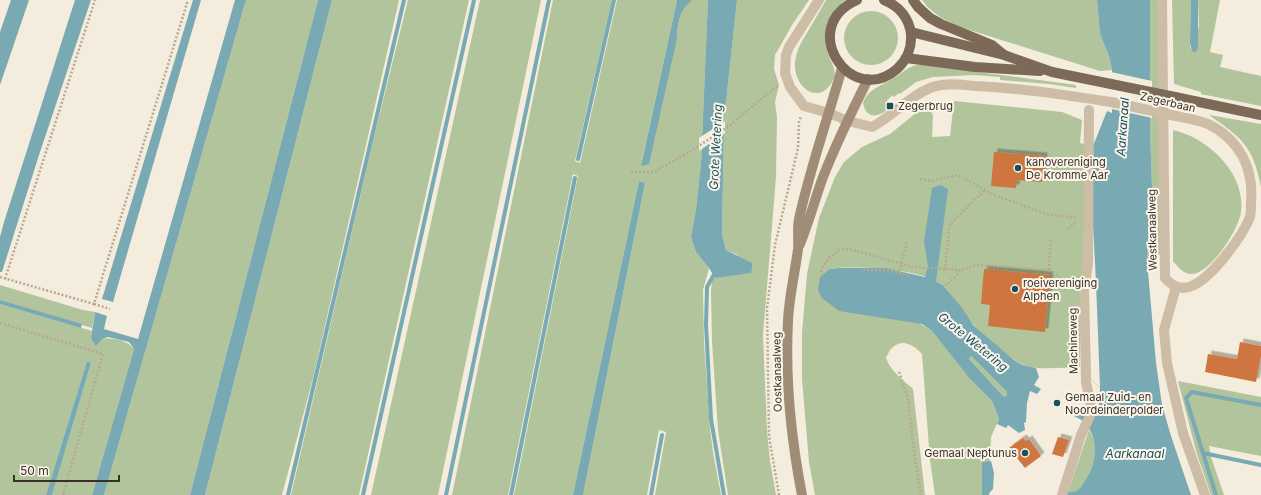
<svg xmlns="http://www.w3.org/2000/svg" width="1261" height="495" font-family="Inter,sans-serif">
<style>
.green{fill:#b1c49b}
.water{fill:#79a9b3;fill-rule:evenodd}
.pier{fill:#f4ecdc}
.lines{fill:none;stroke-linecap:round;stroke-linejoin:round}
.stream{stroke:#79a9b3;stroke-width:4}
.building{fill:#ce7540;filter:url(#shadow)}
.path{stroke:#b9a891;stroke-width:2.5;stroke-dasharray:2 2;stroke-linecap:butt}
.minor{stroke:#cdbda7;stroke-width:10}
.tertiary{stroke:#cdbda7;stroke-width:10}
.secondary{stroke:#a18c78;stroke-width:10}
.primary{stroke:#7c6958;stroke-width:10}
.tertiary-bridge{stroke:#cdbda7;stroke-width:10}
.primary-bridge{stroke:#7c6958;stroke-width:10}
.poi-dot{fill:#1a505d;stroke:#fbf5e9;stroke-width:1.5}
.labels{text-anchor:middle;stroke-width:4;stroke-linejoin:round;paint-order:stroke}
.street-label{font-size:11px;fill:#393028;stroke:#fbf5e9}
.poi-label{font-size:11px;fill:#393028;stroke:#fbf5e9;text-anchor:start}
.water-label{font-size:12px;font-style:italic;fill:#1a505d;stroke:#fbf5e9}
</style>
<defs>
<filter id="shadow"><feDropShadow dx="3.5" dy="-3.5" stdDeviation="0" flood-color="#0004"/></filter>
</defs>
<rect width="100%" height="100%" fill="#f4ecdc"/>
<g class="green">
<polygon points="246,0 318,0 190,495 104,495"/>
<polygon points="332,0 399,0 314,374 282,495 205,495"/>
<polygon points="408,0 469,0 359,495 291,495 373,141"/>
<polygon points="480,0 541,0 438,495 371,495"/>
<path d="M553,0H612L575,161L580,163L617,0H677L641,165L677,38C678,28 679,4 691,0C696,0 703,0 708,0L701,163L696,209L691,237L696,252L709,268L703,290L704,343L710,428L713,452L721,495H655L666,432L659,430L647,495H583L645,183L639,181L573,495H514L578,176L573,174L508,495H452Z"/>
<polygon points="737,0 809,0 792,25 775,55 774,69 779,85 775,102 777,117 776,177 763,335 767,431 770,461 776,495 728,495 718,430 712,341 711,291 712,281 715,278 726,276 738,255 726,250 722,234 724,121"/>
<path d="M826,0H845C829,13 820,33 828,54C831,63 838,71 833,80C820,107 793,88 795,62C797,45 806,36 814,21C818,14 822,7 826,0Z"/>
<path d="M922,0H1097L1100,34L1109,56L1112,70L1100,71L960,27C945,20 932,14 922,0Z"/>
<polygon points="1150,0 1159,0 1160,254 1147,260 1152,186 1150,130"/>
<polygon points="1172,0 1191,0 1190,49 1199,26 1198,0 1220,0 1210,52 1223,55 1220,67 1261,76 1261,106 1201,94 1201,92 1174,84"/>
<circle cx="871" cy="38" r="27"/>
<path d="M917,65H924L1076,85V88L1049,84L1000,80V77L974,75L933,77L916,82L900,94L899,93L894,97L893,95L887,100L889,104L886,107L888,109C878,118 866,119 863,103C868,89 881,86 892,79C901,74 907,67 917,65Z"/>
<path d="M954,101L1062,112L1082,120L1080,143L1084,144V264L1080,285V367C1063,367 1039,371 1023,365C1015,362 980,333 974,325C965,315 958,304 950,294C948,291 945,286 942,284C919,269 857,265 830,269L932,331L969,378L992,401L999,419L991,437L988,495H935L930,460L922,354C915,346 903,338 893,347C890,349 888,354 886,358C891,372 902,379 913,389L925,495H815L809,462L802,379V333L807,274L819,218L835,177L844,162L862,147L890,134L916,113L929,108L933,115L932,137L950,136Z"/>
<path d="M1209,115L1261,124V187C1253,146 1242,138 1209,115Z"/>
<path d="M1173,130C1208,138 1246,173 1241,212C1239,229 1211,273 1192,274C1183,274 1178,267 1173,261Z"/>
<polygon points="0,285 83,310 95,312 92,328 0,300"/>
<path d="M0,304L92,331L91,338C106,339 123,336 134,349L92,495H52L91,363L87,361L46,495H0Z"/>
<polygon points="971,356 1007,392 1007,395 1004,397 969,359"/>
<polygon points="1178,381 1261,397 1261,456 1209,446 1211,457 1224,495 1211,495 1196,451"/>
<path d="M1089,430C1092,435 1095,441 1095,448C1096,459 1087,485 1078,491C1075,493 1072,493 1068,492Z"/>
</g>
<g class="water">
<polygon points="11,0 29,0 0,85 0,32"/>
<polygon points="75,0 91,0 39,155 2,272 0,272 0,237 4,222"/>
<polygon points="193,0 201,0 113,302 102,299"/>
<polygon points="235,0 246,0 104,495 92,495 134,349 129,342 108,337 102,339 96,346 91,338 95,312 107,316 104,329 138,339"/>
<polygon points="318,0 332,0 205,495 190,495"/>
<path d="M677,0H692C679,10 678,23 677,38L649,164L641,166Z"/>
<polygon points="708,0 737,0 724,121 722,234 726,250 752,263 752,268 751,273 715,278 709,268 696,252 691,237 696,209 701,163"/>
<path d="M1097,0H1150V130L1152,186L1147,260L1156,363L1162,405L1171,436L1191,495H1067L1068,492C1078,493 1080,489 1085,481C1097,463 1100,438 1083,421C1080,419 1076,417 1072,415L1075,410L1093,418L1099,404L1100,388L1091,379L1088,290L1096,282L1091,187L1093,146L1107,111L1112,113V70L1109,56L1100,34Z"/>
<polygon points="1191,0 1198,0 1198,46 1197,50 1195,52 1192,51 1190,43"/>
<polygon points="639,181 645,183 583,495 573,495"/>
<path d="M940,185L948,189L936,281L943,285L962,308L974,326L1014,360L1022,365L1036,368L1039,377L1034,385L1041,389L1037,394L1030,391L1027,403L1026,422L1024,423L1025,430L1019,433L1008,425L1006,428L997,424L999,419L992,401L969,378L932,331L922,324L839,311L822,298L818,290L820,277L830,269L838,268H885L925,277L928,266L924,242L932,188ZM971,356L1007,392V395L1004,397L969,359Z"/>
<polygon points="0,300 82,324 81,328 0,304"/>
<polygon points="87,361 91,363 52,495 46,495"/>
<polygon points="991,461 994,473 993,489 990,492 989,495 982,495 982,462"/>
</g>
<g class="pier">
<polygon points="1111,72 1152,81 1152,118 1112,109"/>
<polygon points="725,121 725,133 699,151 699,138"/>
<polygon points="1096,282 1100,388 1091,379 1088,290"/>
</g>
<g class="lines">
<g class="stream">
<polyline points="578,159 614,0"/>
<polyline points="716,271 707,287 706,325 711,419 724,495"/>
<polyline points="1203,453 1261,465"/>
<polyline points="288,495 404,0"/>
<polyline points="363,495 474,0"/>
<polyline points="446,495 549,0"/>
<polyline points="511,495 575,178"/>
<polyline points="651,495 662,435"/>
<polyline points="1216,495 1186,398 1192,392 1261,405"/>
</g>
</g>
<g class="building">
<polygon points="994,152 1044,156 1042,182 1017,180 1016,188 991,186"/>
<polygon points="984,269 1050,275 1045,332 988,326 990,305 981,304"/>
<polygon points="1240,342 1261,346 1261,356 1256,382 1205,372 1208,354 1237,359"/>
<polygon points="1058,437 1069,440 1063,457 1052,454"/>
<polygon points="1023,438 1026,441 1029,439 1041,456 1025,468 1009,448"/>
</g>
<g class="lines">
<g class="path">
<polyline points="631,172 653,172 688,153 729,126 778,85"/>
<polyline points="920,179 932,181 958,175 994,195 1047,214 1078,218"/>
<polyline points="1068,229 1077,221"/>
<polyline points="863,270 885,270 910,275"/>
<polyline points="945,270 949,229 951,223 985,190"/>
<polyline points="1049,270 1051,238"/>
<polyline points="899,271 907,242"/>
<polyline points="821,272 822,268 830,257 839,250 850,249 913,267 960,270"/>
<polyline points="0,277 94,304 188,0"/>
<polyline points="5,279 95,0"/>
<polyline points="945,286 956,276 960,270 977,265 1049,270 1073,287"/>
<polyline points="94,304 110,309"/>
<polyline points="0,323 103,354 63,495"/>
<polyline points="899,372 908,398 913,445 921,495"/>
<polyline points="779,495 769,436 767,308 775,245 798,148 799,122 801,116"/>
</g>
<g class="minor">
<polyline points="819,0 789,47 786,55 785,73 790,87 804,106 829,113"/>
<polyline points="1176,287 1164,330 1167,363 1183,433 1205,495"/>
<polyline points="1062,495 1081,435 1090,416 1091,406 1086,382 1084,289 1088,264 1089,110"/>
</g>
<g class="tertiary">
<path d="M1162,0L1165,278C1171,285 1179,290 1189,287C1210,281 1242,237 1250,217C1251,212 1251,207 1251,202C1254,168 1239,139 1208,124C1199,120 1186,118 1176,116"/>
<path d="M829,113L848,121L872,127C893,116 908,97 930,88C944,82 961,85 975,86C1021,88 1066,95 1111,102"/>
</g>
<g class="secondary">
<path d="M800,244C809,222 815,199 823,177C836,144 852,111 868,79"/>
<path d="M802,495C791,438 785,379 788,321C789,297 795,273 798,249C799,239 797,229 799,219C810,168 828,118 842,68"/>
</g>
<g class="primary">
<path d="M857,0C796,27 851,109 897,69C907,60 912,47 911,34C909,18 899,6 884,0"/>
<polyline points="913,0 918,7 930,18 941,24 992,45 1003,54"/>
<polyline points="911,32 1004,55 1052,72 1111,84"/>
<polyline points="906,58 975,67 1040,71"/>
<polyline points="1175,97 1261,115"/>
</g>
<polyline class="tertiary-bridge" points="1111,102 1176,116"/>
<polyline class="primary-bridge" points="1111,84 1175,97"/>
</g>
<g class="poi-dot">
<rect x="886" y="102" width="8" height="8" rx="2"/>
<circle cx="1018" cy="168" r="4"/>
<circle cx="1015" cy="289" r="4"/>
<circle cx="1057" cy="403" r="4"/>
<circle cx="1025" cy="453" r="4"/>
</g>
<g class="labels">
<g class="street-label">
<text transform="translate(1168 102) rotate(13)" y="4">Zegerbaan</text>
<text transform="translate(1152 230) rotate(-91)" y="4">Westkanaalweg</text>
<text transform="translate(1073 341) rotate(-91)" y="4">Machineweg</text>
<text transform="translate(777 372) rotate(-91)" y="4">Oostkanaalweg</text>
</g>
<g class="poi-label">
<text x="898" y="110">Zegerbrug</text>
<text x="1026" y="166">kanovereniging<tspan x="1026" dy="13">De Kromme Aar</tspan></text>
<text x="1023" y="287">roeivereniging<tspan x="1023" dy="13">Alphen</tspan></text>
<text x="1065" y="401">Gemaal Zuid- en<tspan x="1065" dy="13">Noordeinderpolder</tspan></text>
<text x="1017" y="457" text-anchor="end">Gemaal Neptunus</text>
</g>
<g class="water-label">
<text transform="translate(1123 127) rotate(-86)" y="4">Aarkanaal</text>
<text transform="translate(716 147) rotate(-87)" y="4">Grote Wetering</text>
<text transform="translate(973 342) rotate(39)" y="4">Grote Wetering</text>
<text x="1135" y="458">Aarkanaal</text>
</g>
</g>
<path d="M14 475v6h105v-6" fill="none" stroke="#393028" stroke-width="2"/>
<text x="20" y="475" font-size="12" fill="#393028" stroke="#fbf5e9" stroke-width="3" paint-order="stroke">50 m</text>
</svg>
